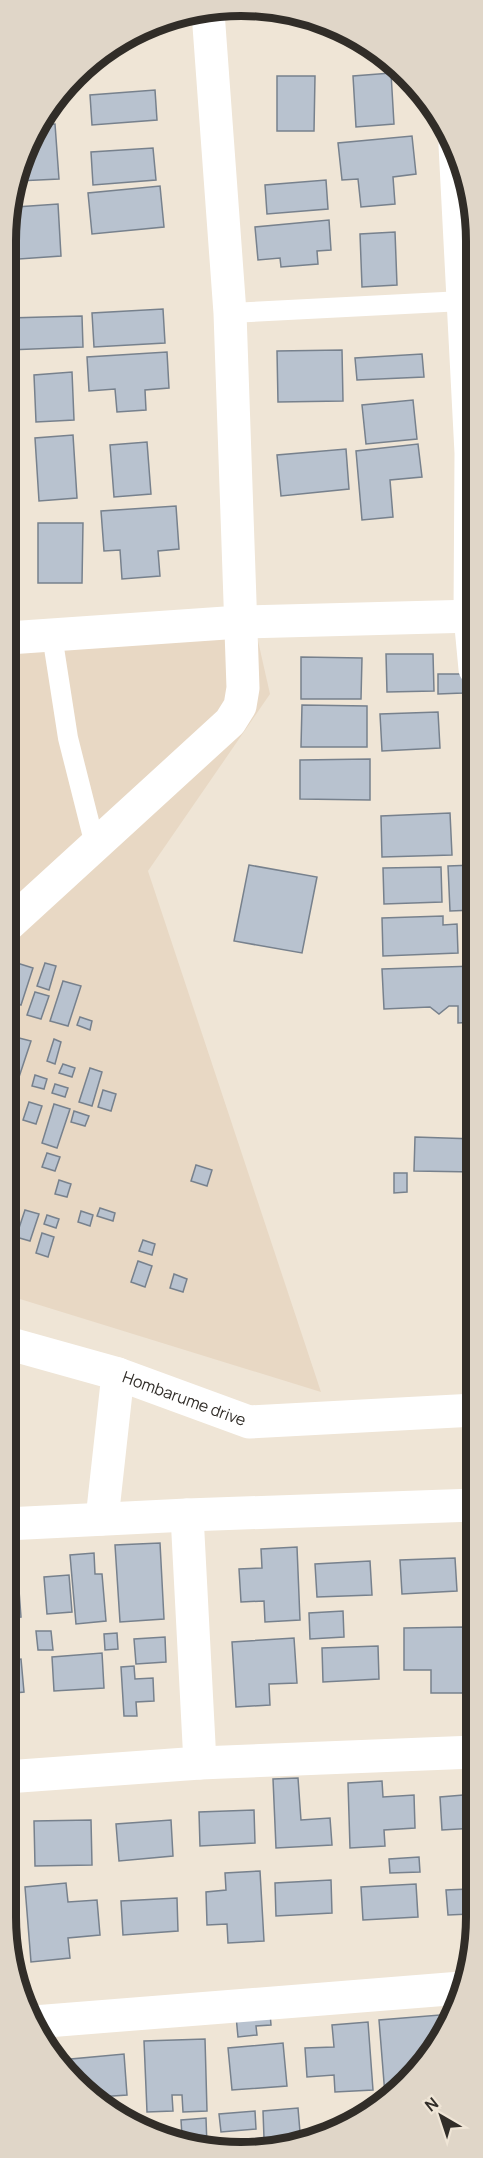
<svg xmlns="http://www.w3.org/2000/svg" width="483" height="2158" font-family="Manrope,sans-serif">
<style>
.built{fill:#e8d8c4}
.building{fill:#b8c2cf;stroke:#77818d;stroke-width:1.5}
.lines{fill:none;stroke-linecap:round;stroke-linejoin:round}
.service{stroke:#fff;stroke-width:20}
.minor{stroke:#fff;stroke-width:33}
.tertiary{stroke:#fff;stroke-width:33}
.labels{text-anchor:middle;stroke-width:4.5;stroke-linejoin:round;paint-order:stroke}
.street-label{font-size:16px;fill:#312d28;stroke:#efe5d6}
.rim{fill:none;stroke:#312d28;stroke-width:8}
</style>
<rect width="100%" height="100%" fill="#efe5d6"/>
<polygon class="built" points="256,632 270,694 148,871 321,1392 7,1295 8,650"/>
<g class="building">
<polygon points="273,8 302,17 250,19 249,10"/>
<polygon points="347,31 365,44 348,46"/>
<polygon points="391,73 394,124 356,127 353,76"/>
<polygon points="277,76 315,76 314,131 277,131"/>
<polygon points="155,90 157,120 92,125 90,95"/>
<polygon points="55,124 59,179 18,181 37,125"/>
<polygon points="412,136 416,174 393,177 395,204 361,207 358,179 342,180 338,143"/>
<polygon points="153,148 156,180 93,185 91,152"/>
<polygon points="326,180 328,209 267,214 265,185"/>
<polygon points="160,186 164,227 92,234 88,193"/>
<polygon points="58,204 61,256 19,259 16,207"/>
<polygon points="329,220 331,250 317,251 318,264 281,267 280,258 258,260 255,227"/>
<polygon points="395,232 397,285 362,287 360,234"/>
<polygon points="163,309 165,343 94,347 92,313"/>
<polygon points="82,316 83,347 8,350 8,318"/>
<polygon points="342,350 343,401 278,402 277,351"/>
<polygon points="167,352 169,388 145,390 146,410 117,412 115,389 89,391 87,357"/>
<polygon points="422,354 424,377 357,380 355,358"/>
<polygon points="72,372 74,420 36,422 34,375"/>
<polygon points="413,400 417,439 366,444 362,405"/>
<polygon points="73,435 77,498 39,501 35,438"/>
<polygon points="147,442 151,494 114,497 110,445"/>
<polygon points="418,444 422,477 390,480 393,517 362,520 356,451"/>
<polygon points="346,449 349,489 281,496 277,455"/>
<polygon points="176,506 179,549 158,551 160,576 122,579 120,550 104,551 101,511"/>
<polygon points="38,523 83,523 82,583 38,583"/>
<polygon points="386,654 433,654 434,691 387,692"/>
<polygon points="301,657 362,658 361,699 301,699"/>
<polygon points="438,674 463,674 463,693 438,694"/>
<polygon points="7,693 11,693 17,806 7,806"/>
<polygon points="302,705 367,706 367,747 301,747"/>
<polygon points="438,712 440,748 382,751 380,714"/>
<polygon points="370,759 370,800 300,799 300,760"/>
<polygon points="450,813 452,855 382,857 381,816"/>
<polygon points="249,865 317,877 302,953 234,941"/>
<polygon points="474,865 475,910 450,911 448,866"/>
<polygon points="441,867 442,902 384,904 383,868"/>
<polygon points="443,916 443,925 457,924 458,953 383,956 382,918"/>
<polygon points="17,963 33,968 21,1005 7,1001 7,995"/>
<polygon points="45,963 56,966 49,990 37,986"/>
<polygon points="475,966 475,1022 458,1023 458,1006 449,1006 439,1014 430,1007 384,1009 382,969"/>
<polygon points="63,981 81,986 68,1026 50,1021"/>
<polygon points="35,992 49,996 41,1019 27,1015"/>
<polygon points="80,1017 92,1021 90,1030 77,1025"/>
<polygon points="19,1038 31,1041 16,1086 7,1083 7,1071"/>
<polygon points="54,1039 61,1042 55,1064 47,1061"/>
<polygon points="63,1064 75,1068 72,1077 59,1073"/>
<polygon points="90,1068 102,1072 92,1106 79,1102"/>
<polygon points="35,1075 47,1079 44,1089 32,1086"/>
<polygon points="55,1084 68,1088 65,1097 52,1093"/>
<polygon points="103,1090 116,1094 111,1111 98,1107"/>
<polygon points="29,1102 42,1106 36,1124 23,1120"/>
<polygon points="7,1104 18,1107 11,1130 7,1129"/>
<polygon points="54,1104 70,1109 57,1148 42,1143"/>
<polygon points="74,1111 89,1116 85,1126 71,1122"/>
<polygon points="415,1137 475,1139 475,1172 414,1171"/>
<polygon points="47,1153 60,1157 55,1171 42,1167"/>
<polygon points="196,1165 212,1170 207,1186 191,1181"/>
<polygon points="394,1173 407,1173 407,1192 394,1193"/>
<polygon points="59,1180 71,1184 67,1197 55,1194"/>
<polygon points="100,1208 115,1213 113,1221 97,1216"/>
<polygon points="25,1210 39,1214 30,1241 16,1237"/>
<polygon points="81,1211 93,1215 90,1226 78,1222"/>
<polygon points="47,1215 59,1219 56,1228 44,1224"/>
<polygon points="42,1233 54,1237 48,1257 36,1253"/>
<polygon points="143,1240 155,1244 152,1255 139,1251"/>
<polygon points="138,1261 152,1266 145,1287 131,1282"/>
<polygon points="174,1274 187,1279 183,1292 170,1288"/>
<polygon points="160,1543 164,1619 120,1622 115,1545"/>
<polygon points="297,1547 300,1620 265,1622 264,1601 241,1602 239,1569 262,1568 261,1549"/>
<polygon points="94,1553 95,1574 102,1574 106,1621 76,1624 70,1555"/>
<polygon points="455,1558 457,1591 402,1594 400,1560"/>
<polygon points="370,1561 372,1595 317,1597 315,1564"/>
<polygon points="69,1575 72,1612 47,1614 44,1577"/>
<polygon points="18,1577 21,1617 6,1618 6,1578"/>
<polygon points="343,1611 344,1637 310,1639 309,1613"/>
<polygon points="472,1618 475,1618 475,1692 474,1692"/>
<polygon points="464,1627 464,1693 431,1693 431,1670 404,1670 404,1628"/>
<polygon points="36,1631 51,1631 53,1650 38,1650"/>
<polygon points="117,1633 118,1649 105,1650 104,1634"/>
<polygon points="165,1637 166,1662 136,1664 134,1639"/>
<polygon points="294,1638 297,1683 269,1684 270,1705 236,1707 232,1642"/>
<polygon points="378,1646 379,1679 323,1682 322,1648"/>
<polygon points="102,1653 104,1688 54,1691 52,1657"/>
<polygon points="21,1659 24,1692 6,1694 6,1661"/>
<polygon points="134,1666 135,1679 153,1678 154,1701 136,1702 137,1716 124,1716 121,1667"/>
<polygon points="298,1778 301,1820 330,1818 332,1845 276,1848 273,1779"/>
<polygon points="382,1781 383,1797 414,1795 415,1828 384,1830 385,1846 350,1848 348,1783"/>
<polygon points="475,1794 475,1828 442,1830 440,1797"/>
<polygon points="254,1810 255,1843 200,1846 199,1812"/>
<polygon points="91,1820 92,1865 35,1866 34,1821"/>
<polygon points="171,1820 173,1856 119,1861 116,1824"/>
<polygon points="419,1857 420,1872 390,1873 389,1859"/>
<polygon points="260,1871 264,1941 228,1943 227,1924 207,1925 206,1892 226,1890 225,1873"/>
<polygon points="468,1873 475,1873 475,1931 471,1931 470,1914 448,1915 446,1890 469,1889"/>
<polygon points="331,1880 332,1913 276,1916 275,1883"/>
<polygon points="66,1883 68,1902 97,1900 100,1935 68,1938 70,1958 31,1962 25,1887"/>
<polygon points="416,1884 418,1917 363,1920 361,1887"/>
<polygon points="177,1898 178,1931 123,1935 121,1901"/>
<polygon points="270,2013 271,2025 256,2026 257,2035 238,2037 236,2016"/>
<polygon points="452,2014 446,2034 393,2094 385,2095 379,2020"/>
<polygon points="368,2022 373,2090 335,2092 334,2075 307,2077 305,2048 334,2047 332,2025"/>
<polygon points="205,2039 207,2111 183,2112 182,2095 172,2095 173,2111 147,2112 144,2041"/>
<polygon points="283,2043 287,2086 232,2090 228,2048"/>
<polygon points="124,2054 127,2095 98,2097 72,2078 71,2059"/>
<polygon points="298,2108 301,2144 238,2150 237,2140 264,2138 263,2111"/>
<polygon points="255,2111 256,2129 221,2132 219,2114"/>
<polygon points="206,2118 207,2146 172,2137 182,2136 181,2120"/>
</g>
<g class="lines">
<g class="service">
<polyline points="230,313 463,301"/>
<polyline points="52,635 68,738 95,845"/>
</g>
<g class="minor">
<polyline points="455,145 471,453 470,616 475,669"/>
<polyline points="8,638 240,622 475,616"/>
<polyline points="7,926 230,722 240,706 243,688 230,313 208,12"/>
<polyline points="187,1515 200,1763"/>
<polyline points="102,1519 118,1374"/>
<polyline points="6,1524 187,1515 475,1505"/>
<polyline points="6,1777 200,1763 475,1752"/>
<polyline points="34,2022 461,1988"/>
</g>
<path class="tertiary" id="s1" d="M7,1343L118,1374L249,1422L475,1410"/>
</g>
<g class="labels">
<g class="street-label">
<text dy="6" stroke="none"><textPath href="#s1" startOffset="186">Hombarume drive</textPath></text>
</g>
</g>
<path d="M0 0H483V2158H0ZM241 16H241A225 225 0 0 1 466 241V1917A225 225 0 0 1 241 2142H241A225 225 0 0 1 16 1917V241A225 225 0 0 1 241 16Z" fill="#e0d6c8" fill-rule="evenodd"/>
<path class="rim" d="M241 16H241A225 225 0 0 1 466 241V1917A225 225 0 0 1 241 2142H241A225 225 0 0 1 16 1917V241A225 225 0 0 1 241 16Z"/>
<g transform="translate(441 2116) rotate(321)" stroke="#efe5d6" stroke-width="4.5" paint-order="stroke">
<path d="M0-4.5L10 22L0 15L-10 22Z" fill="#312d28"/>
<text y="-9" font-size="16" font-weight="bold" text-anchor="middle" fill="#312d28">N</text>
</g>
</svg>
